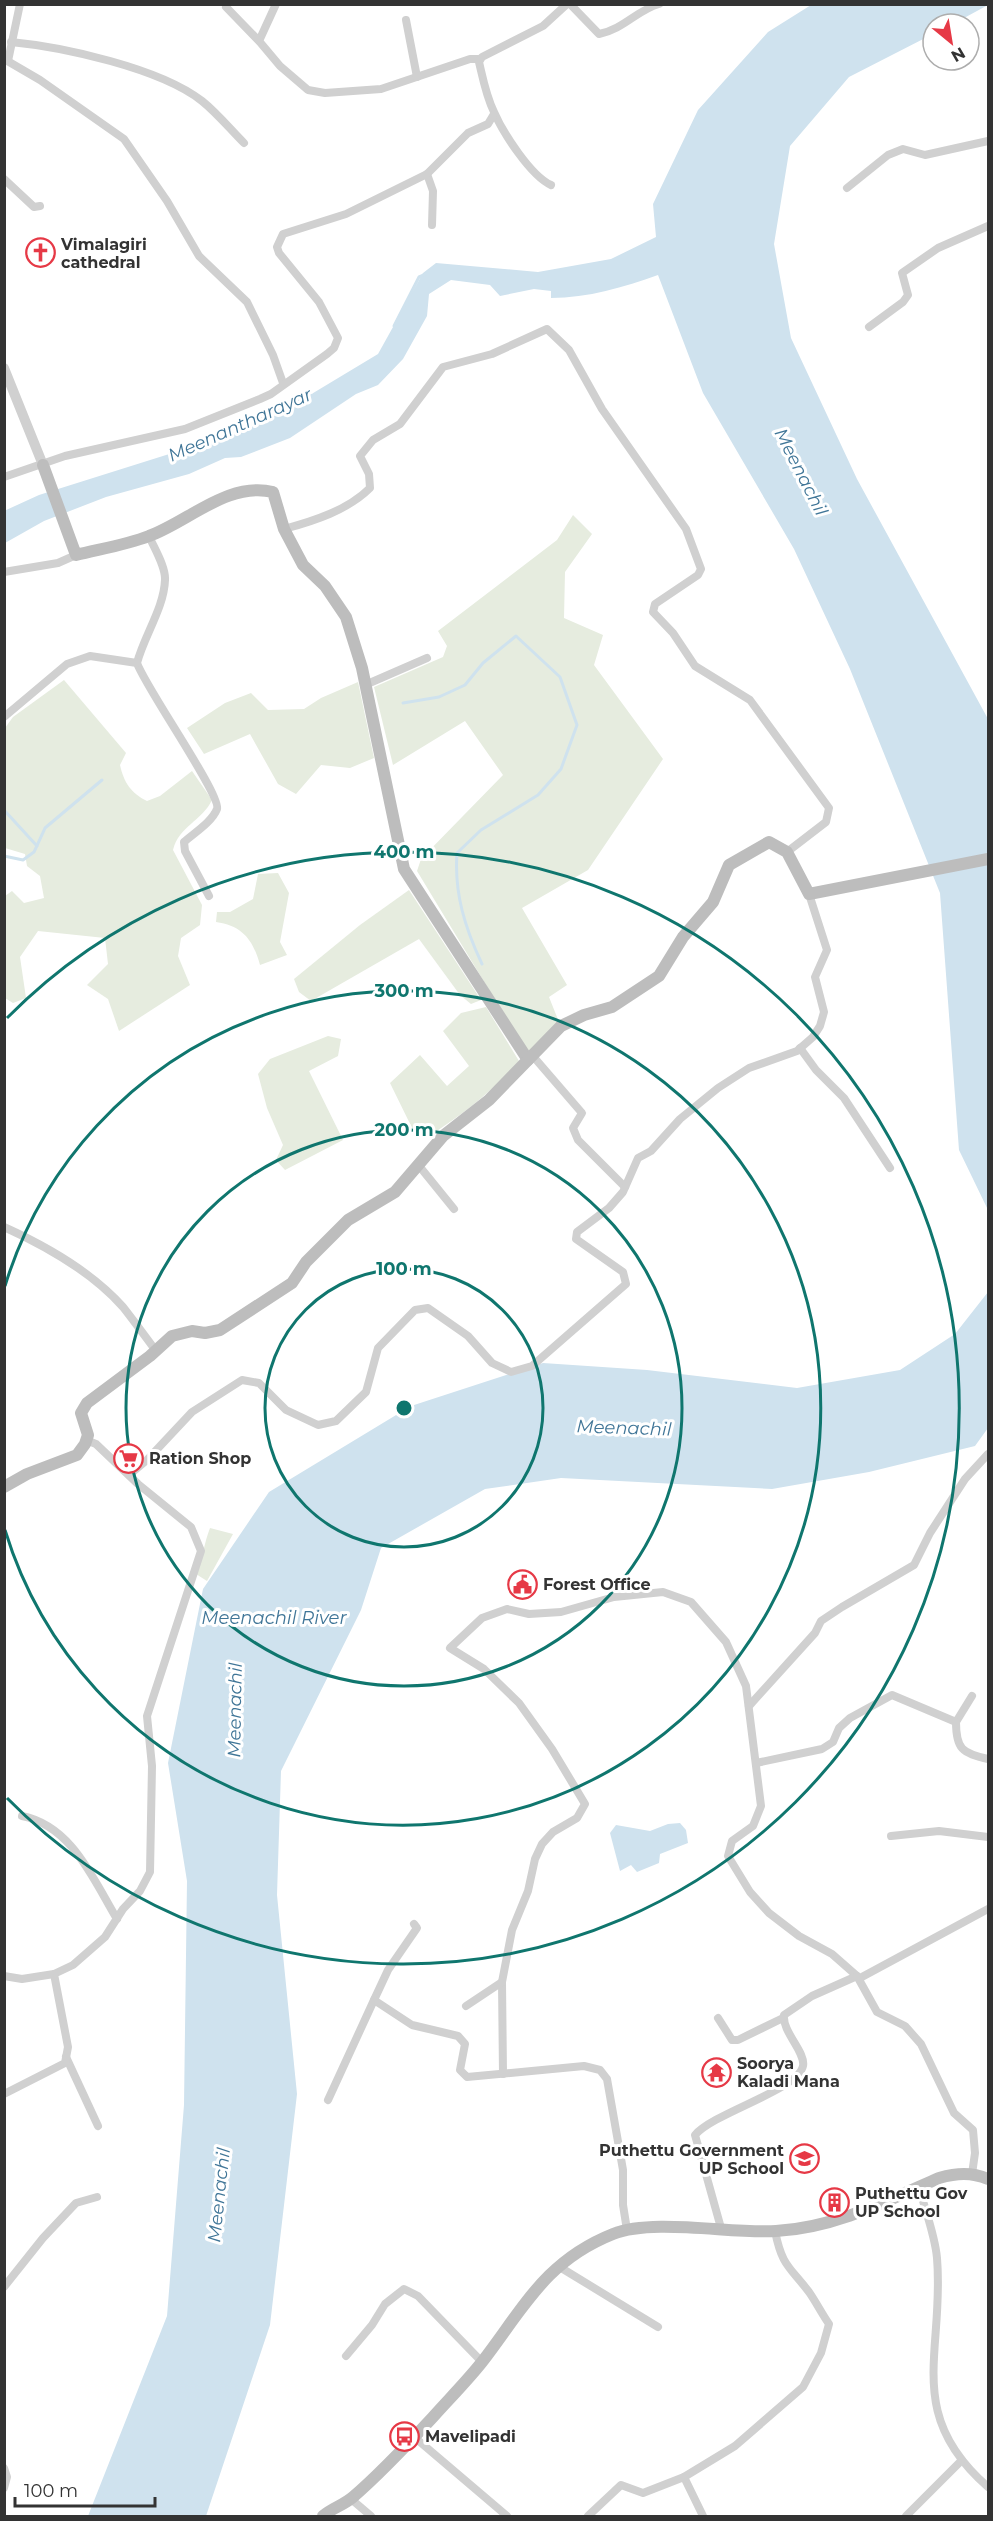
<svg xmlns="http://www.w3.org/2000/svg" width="993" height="2521" font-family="Montserrat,sans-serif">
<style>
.green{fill:#e6ecdf}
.water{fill:#cfe2ee}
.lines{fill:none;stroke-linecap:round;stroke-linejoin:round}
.stream{stroke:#cfe2ee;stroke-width:3}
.minor{stroke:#d0d0d0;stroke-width:8}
.tertiary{stroke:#d0d0d0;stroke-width:10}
.secondary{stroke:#bdbdbd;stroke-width:12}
.ring{fill:none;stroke:#0f766e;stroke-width:3}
.labels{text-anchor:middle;stroke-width:6;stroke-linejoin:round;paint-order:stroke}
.poi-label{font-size:16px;font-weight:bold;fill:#333;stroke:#fff;text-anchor:start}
.water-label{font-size:18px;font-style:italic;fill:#3f7597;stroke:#fff}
.centre{fill:#0f766e;stroke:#fff;stroke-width:3}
.ring-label{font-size:18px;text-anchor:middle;font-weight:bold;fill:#0f766e;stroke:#fff;stroke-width:6;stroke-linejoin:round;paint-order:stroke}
</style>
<rect width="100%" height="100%" fill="#fff"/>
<g class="green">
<polygon points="573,515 592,534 565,572 564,618 603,635 594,665 663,759 588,870 522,908 567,985 549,997 559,1022 533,1051 526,1051 417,871 421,859 503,775 465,721 393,765 374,687 443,657 447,646 438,631 557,540"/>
<path d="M64,680L126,753L120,765C124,783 131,793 147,801L160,796L192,771L212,800C202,821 179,826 173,850L202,905L200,925L181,938L178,956L190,985L119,1031L108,999L87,985L108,964L105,938L38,931L20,957L26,998L13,1003L5,998V896L12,891L24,903L44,898L40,876L27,866L25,854L5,848V728L13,717Z"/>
<polygon points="358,682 374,758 350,768 321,765 296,794 278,784 250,734 204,754 187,728 225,703 251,693 268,710 304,709 321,698"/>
<path d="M278,873L289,893L280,942L287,955L260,965C253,940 243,926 216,922L217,912H230L253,899L258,874Z"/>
<polygon points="409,890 481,1000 471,1004 460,995 419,939 311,1001 299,992 294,979 360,925"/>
<path d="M486,1007L519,1061C492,1092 463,1114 429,1136L414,1132L390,1083L420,1055L447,1086L469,1066L443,1031L461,1013Z"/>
<polygon points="328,1036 341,1039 338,1056 309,1071 343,1140 285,1170 276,1160 283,1145 267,1108 258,1074 270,1059"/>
<path d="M210,1528L233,1534L207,1581L196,1574C203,1558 204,1543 210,1528Z"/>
</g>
<g class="water">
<path d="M811,5H988L953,24H933V34L849,77L790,146L774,244L791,338L857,479L988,719V1210L959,1150L940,893L850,669L794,549L703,393L658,275C624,287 588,298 551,298V291L534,289L500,296L490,285L451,280L429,294L427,316L403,359L378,385L356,394L290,438L241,457L225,458L189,474L106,497L44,521L5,543L4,511L39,495L201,444L280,413L378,354L423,273L436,263L538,272L611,259L656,237L653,204L698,110L768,32Z"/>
<polygon points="988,1292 988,1428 975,1446 869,1472 772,1489 561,1478 485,1489 381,1548 361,1610 281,1771 277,1895 297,2094 270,2325 206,2516 88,2516 167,2316 184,2105 187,1881 168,1763 203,1589 269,1492 411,1406 543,1363 647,1370 797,1388 900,1370 955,1334"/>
<polygon points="680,1823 686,1830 688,1843 660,1854 659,1863 637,1872 631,1865 620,1871 610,1833 616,1825 650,1831 668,1824"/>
</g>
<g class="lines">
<g class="stream">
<polyline points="394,326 419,277 426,274"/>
<polyline points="236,431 311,395"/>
<path d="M403,703L439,697L465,685L483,663L516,636L560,677L577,725L561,769L538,795L481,830L457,853C454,893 465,928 482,964"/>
<polyline points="4,810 37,846"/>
<polyline points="4,856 23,860 34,852 45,828 102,780"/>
</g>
<g class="minor">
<polyline points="276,4 259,41 280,66 308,90 325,93 381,89 470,59 479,59"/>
<path d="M570,4L599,34C624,29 637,10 659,4"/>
<polyline points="226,7 259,41"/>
<polyline points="406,20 417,77"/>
<path d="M11,42C63,47 160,68 202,101C217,113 230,129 244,143"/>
<polyline points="4,59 40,80 124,139 167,201 199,256 247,302 273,355 283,383"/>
<polyline points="8,61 20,4"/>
<polyline points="427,174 433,191 432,225"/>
<polyline points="4,179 34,207 40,206"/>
<path d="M551,185C531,176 503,133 494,112C486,96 483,79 479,62L482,57L543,26L567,4"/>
<polyline points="847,188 888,155 903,149 925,155 988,141"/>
<polyline points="869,327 903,302 908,295 902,273 938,248 988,226"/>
<polyline points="4,477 65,456 185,429 260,399 271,394 327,354 334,348 338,338 319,302 279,253 277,247 283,234 346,214 427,174 468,133 488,124 494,114"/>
<path d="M284,529C314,521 348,510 370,488L369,474L360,456L373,440L400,424L443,367L492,354L547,329L569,350L602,409L686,529L701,569L698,575L655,604L653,612L673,633L695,666L750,700L829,808L826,822L787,852"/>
<path d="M149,536C154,548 166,567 165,580C164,608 144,636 137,663C145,687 222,796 217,809C212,822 194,833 184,842L185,851L209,896"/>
<polyline points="4,572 58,563 76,555"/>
<polyline points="365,685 427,658"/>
<polyline points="4,717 67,664 90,656 137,663"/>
<polyline points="800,1048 816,1070 844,1098 890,1168"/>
<polyline points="532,1055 582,1113 573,1128 578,1140 625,1187"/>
<polyline points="420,1167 454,1209"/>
<path d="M4,1227C46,1246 92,1272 123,1307C134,1321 145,1336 156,1351"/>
<polyline points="129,1475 147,1460 192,1412 242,1380 259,1383 286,1410 318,1425 336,1421 366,1392 378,1348 415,1310 428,1308 468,1336 492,1363 511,1372 532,1366 626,1284 623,1272 576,1239 577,1232 609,1208 623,1192 638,1158 651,1151 680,1119 718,1088 749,1068 797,1051 813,1037 820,1026 824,1012 815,977 827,950 809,894"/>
<polyline points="749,1706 815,1633 821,1621 842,1607 914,1565 930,1533 965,1479 988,1454"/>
<polyline points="956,1722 972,1696"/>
<path d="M756,1763L822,1749L833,1742L839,1728L850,1718L892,1695L956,1722C956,1749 962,1753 988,1759"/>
<path d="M22,1816C72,1826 93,1879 117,1919"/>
<polyline points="891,1836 939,1831 988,1837"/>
<polyline points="4,1976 22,1979 54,1974"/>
<polyline points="860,1978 988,1909"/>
<polyline points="502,1982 503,2074"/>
<polyline points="374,2000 388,1970 417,1928 414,1924"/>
<polyline points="466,2006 502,1982 512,1930 528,1891 535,1859 542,1844 553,1832 577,1818 585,1804 552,1749 519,1703 484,1669 450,1648 482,1618 507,1609 529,1614 561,1612 614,1597 663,1592 691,1602 726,1642 746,1686 761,1806 753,1826 732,1841 728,1856 750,1892 769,1913 799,1936 832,1954 857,1976 877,2012 905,2026 921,2044 954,2113 973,2130 975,2153 972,2174"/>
<polyline points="718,2018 732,2040 738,2040 783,2018"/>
<polyline points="66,2057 98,2126"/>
<polyline points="4,2094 65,2063 68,2047 54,1974 73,1965 105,1937 123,1909 140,1891 150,1872 152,1766 147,1716 201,1551 191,1527 138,1484 96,1444 86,1440"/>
<polyline points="328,2100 374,2000 412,2025 458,2036 465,2044 460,2070 467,2077 584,2066 600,2070 607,2079 623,2170 623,2205 627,2230"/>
<path d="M919,2187C925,2210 935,2235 937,2258C945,2351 903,2413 988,2487"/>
<path d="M721,2228L695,2135C715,2112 798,2090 803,2066C806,2052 782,2032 784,2015L812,1996L857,1976"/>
<polyline points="558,2266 658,2327"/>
<polyline points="4,2287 43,2238 76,2203 97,2197"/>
<polyline points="346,2356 372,2325 385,2304 404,2289 418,2296 482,2362"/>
<polyline points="413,2436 507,2516"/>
<polyline points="4,2468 7,2477 4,2488"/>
<polyline points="351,2499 371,2516"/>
<polyline points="588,2516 621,2485 643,2493 684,2477"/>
<path d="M703,2516L684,2477L735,2446L803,2387L821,2353L829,2324C822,2314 816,2302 809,2292C789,2266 782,2266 775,2231"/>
<polyline points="906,2516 962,2460"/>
</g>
<polyline class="tertiary" points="4,368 43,465"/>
<g class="secondary">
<path d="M43,465L76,555C100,549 126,545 149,536C188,522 228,481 273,492L284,529L303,565L325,586L346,617L362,668L404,869L528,1060"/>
<polyline points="4,1487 27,1474 77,1455 85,1444 88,1435 81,1413 87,1403 150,1356 172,1336 192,1331 205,1333 220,1330 292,1283 306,1262 348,1220 395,1192 443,1136 489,1100 561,1026 584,1015 612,1007 659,976 683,937 713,902 729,865 769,842 787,852 809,894 988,859"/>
<path d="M323,2516C332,2508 344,2505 353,2497C381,2473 408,2444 433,2417C449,2399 467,2381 482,2362C523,2309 545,2261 613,2234C653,2218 732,2234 776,2231C834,2228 887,2201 939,2178C957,2173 971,2172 988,2179"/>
</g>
</g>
<g class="ring">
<circle cx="404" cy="1408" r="139"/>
<circle cx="404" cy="1408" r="278"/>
<path d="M5 1286A417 417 0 1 1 5 1530"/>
<path d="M7 1018A556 556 0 1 1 7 1798"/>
</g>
<defs>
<symbol id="church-ring" viewBox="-11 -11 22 22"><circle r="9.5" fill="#fff" stroke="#e63946" stroke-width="1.5"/><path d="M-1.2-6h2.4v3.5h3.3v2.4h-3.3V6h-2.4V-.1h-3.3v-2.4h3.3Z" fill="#e63946"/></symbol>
<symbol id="supermarket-ring" viewBox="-11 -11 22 22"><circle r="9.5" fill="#fff" stroke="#e63946" stroke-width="1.5"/><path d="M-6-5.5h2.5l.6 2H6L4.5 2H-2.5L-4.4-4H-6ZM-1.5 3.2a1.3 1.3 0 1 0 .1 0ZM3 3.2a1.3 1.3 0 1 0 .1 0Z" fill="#e63946"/></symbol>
<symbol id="civic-ring" viewBox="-11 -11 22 22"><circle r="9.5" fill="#fff" stroke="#e63946" stroke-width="1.5"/><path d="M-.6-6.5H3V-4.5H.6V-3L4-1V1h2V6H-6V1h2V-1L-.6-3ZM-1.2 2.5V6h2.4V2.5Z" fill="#e63946"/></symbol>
<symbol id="temple-ring" viewBox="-11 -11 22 22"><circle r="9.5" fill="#fff" stroke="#e63946" stroke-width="1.5"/><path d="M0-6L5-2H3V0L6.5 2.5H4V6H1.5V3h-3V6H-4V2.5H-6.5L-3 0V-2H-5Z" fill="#e63946"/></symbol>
<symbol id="school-ring" viewBox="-11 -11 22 22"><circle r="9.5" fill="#fff" stroke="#e63946" stroke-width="1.5"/><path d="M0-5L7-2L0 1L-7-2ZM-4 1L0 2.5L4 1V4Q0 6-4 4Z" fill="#e63946"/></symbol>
<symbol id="building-ring" viewBox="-11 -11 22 22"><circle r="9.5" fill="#fff" stroke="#e63946" stroke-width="1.5"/><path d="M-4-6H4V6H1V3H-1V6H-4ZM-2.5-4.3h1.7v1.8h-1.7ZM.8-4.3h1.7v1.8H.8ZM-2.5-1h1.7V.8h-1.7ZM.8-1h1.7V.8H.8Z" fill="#e63946"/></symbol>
<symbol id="bus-ring" viewBox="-11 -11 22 22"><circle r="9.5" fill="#fff" stroke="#e63946" stroke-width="1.5"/><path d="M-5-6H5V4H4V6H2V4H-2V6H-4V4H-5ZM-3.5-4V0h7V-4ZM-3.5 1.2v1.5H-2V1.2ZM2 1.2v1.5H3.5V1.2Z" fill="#e63946"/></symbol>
</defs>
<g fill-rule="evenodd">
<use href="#church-ring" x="24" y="236" width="33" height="33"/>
<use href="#supermarket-ring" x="112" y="1442" width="33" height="33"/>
<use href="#civic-ring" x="506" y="1568" width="33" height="33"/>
<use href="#temple-ring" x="700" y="2056" width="33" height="33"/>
<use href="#school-ring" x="788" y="2142" width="33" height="33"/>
<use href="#building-ring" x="818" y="2186" width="33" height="33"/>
<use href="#bus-ring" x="388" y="2420" width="33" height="33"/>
</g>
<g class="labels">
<g class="poi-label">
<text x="61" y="250">Vimalagiri<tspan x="61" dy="18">cathedral</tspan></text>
<text x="149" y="1464">Ration Shop</text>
<text x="543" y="1590">Forest Office</text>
<text x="737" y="2069">Soorya<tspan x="737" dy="18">Kaladi Mana</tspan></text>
<text x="784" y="2156" text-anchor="end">Puthettu Government<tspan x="784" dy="18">UP School</tspan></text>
<text x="855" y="2199">Puthettu Gov<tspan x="855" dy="18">UP School</tspan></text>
<text x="425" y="2442">Mavelipadi</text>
</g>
<g class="water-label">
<text transform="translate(240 425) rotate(-24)" y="6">Meenantharayar</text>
<text transform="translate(801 472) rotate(63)" y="6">Meenachil</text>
<text transform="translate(624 1428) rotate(2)" y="6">Meenachil</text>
<text x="274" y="1624">Meenachil River</text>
<text transform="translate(235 1710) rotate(-89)" y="6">Meenachil</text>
<text transform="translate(219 2195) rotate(-84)" y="6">Meenachil</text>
</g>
</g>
<circle cx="404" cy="1408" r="9" class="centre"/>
<g class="ring-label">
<text x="404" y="858">400 m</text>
<text x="404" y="997">300 m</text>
<text x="404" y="1136">200 m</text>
<text x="404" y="1275">100 m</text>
</g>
<rect width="993" height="2521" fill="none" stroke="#333333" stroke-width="12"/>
<g transform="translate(951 42) rotate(150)"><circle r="28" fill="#ffffff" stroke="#adadad" stroke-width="1.5"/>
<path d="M0-4.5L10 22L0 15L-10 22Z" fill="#e63946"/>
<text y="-9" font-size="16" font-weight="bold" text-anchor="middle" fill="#333333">N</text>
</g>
<path d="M15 2497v9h140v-9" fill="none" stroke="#333333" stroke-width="3"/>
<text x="24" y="2497" font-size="18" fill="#333333" stroke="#ffffff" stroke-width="4.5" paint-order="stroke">100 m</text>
</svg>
